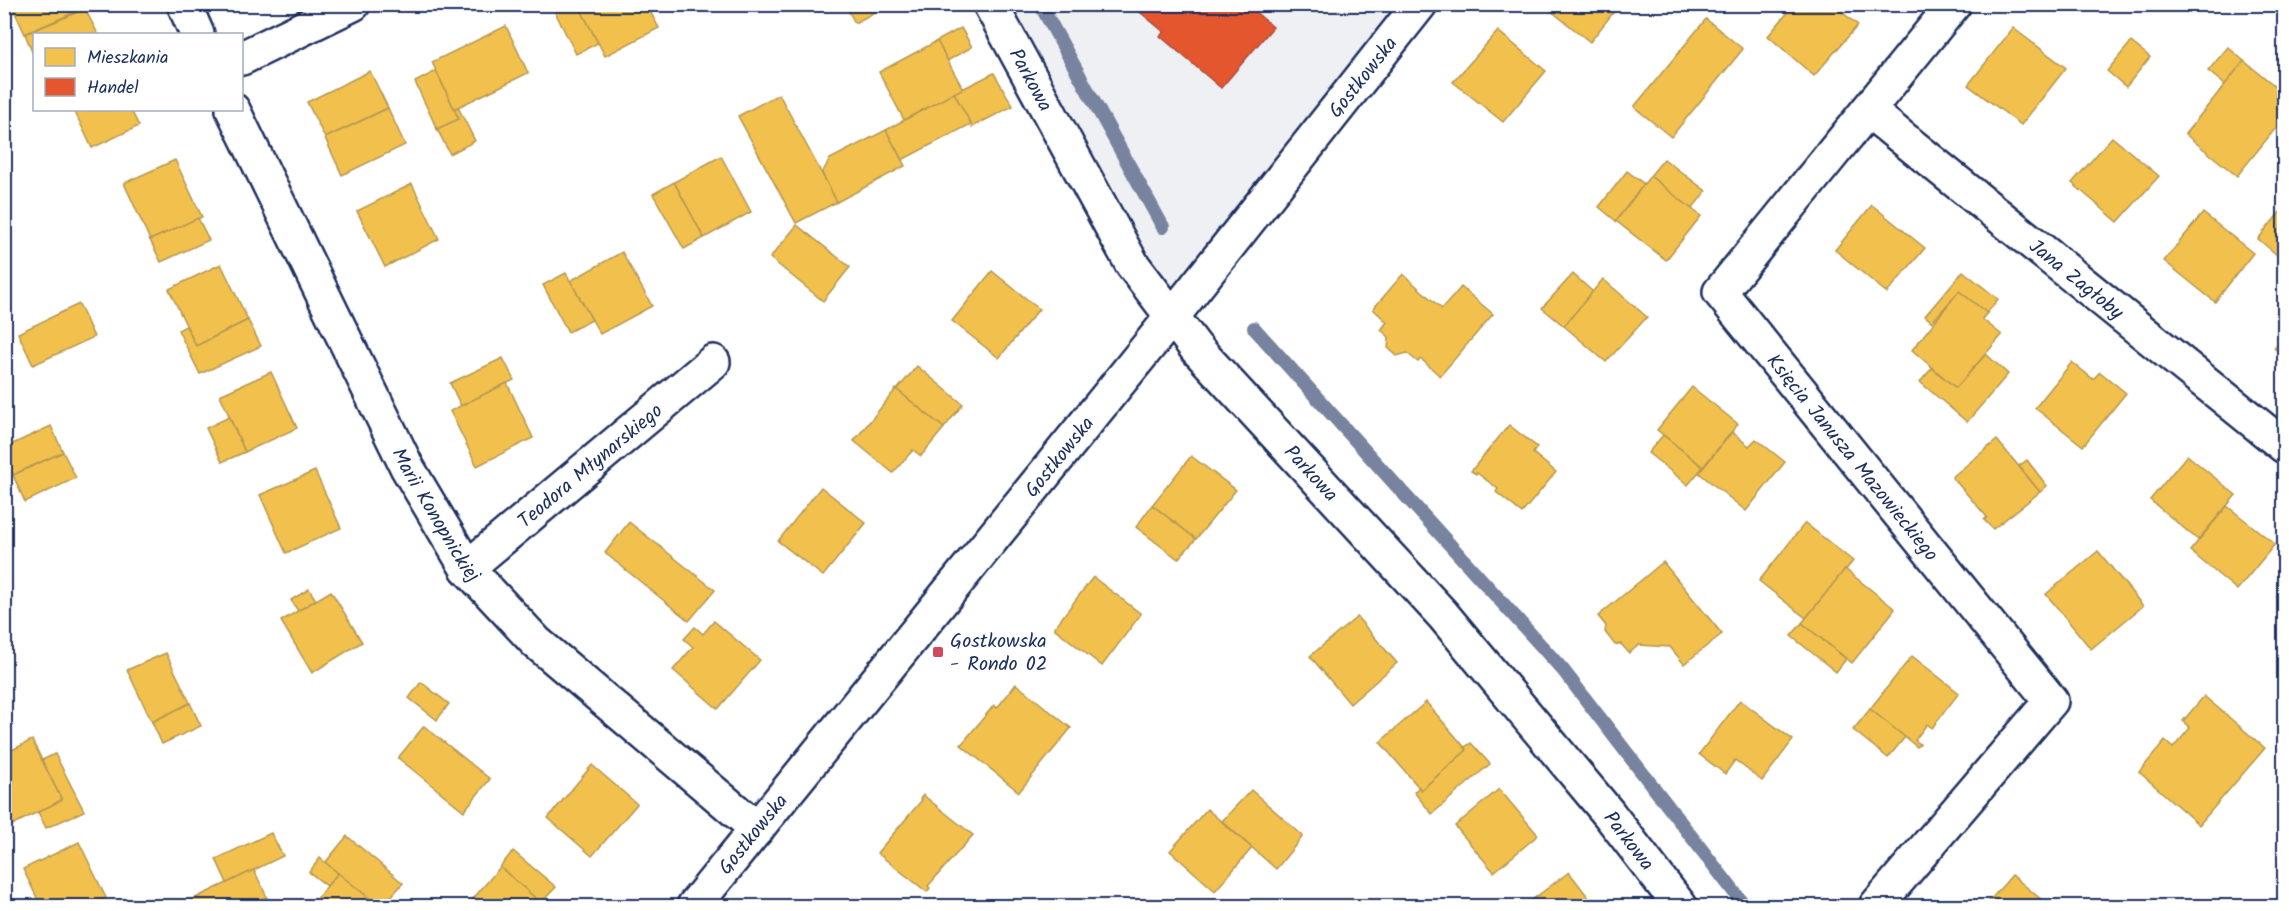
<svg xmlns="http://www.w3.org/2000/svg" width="2289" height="911" font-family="Kalam,sans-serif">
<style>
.built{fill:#eff0f4}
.homes{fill:#f2c14e;stroke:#b29553;stroke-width:1.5}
.shops{fill:#e4572e;stroke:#a84b3c;stroke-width:1.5}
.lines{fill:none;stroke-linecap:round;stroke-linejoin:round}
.stream{stroke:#77839f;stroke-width:14}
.street-casing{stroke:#1b2f5e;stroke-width:38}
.street{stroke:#fff;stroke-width:33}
.poi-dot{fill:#d1495b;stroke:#fff;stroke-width:2}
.labels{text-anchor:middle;stroke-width:6;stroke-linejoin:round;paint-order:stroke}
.street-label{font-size:20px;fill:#1b2f5e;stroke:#fff}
.poi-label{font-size:20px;fill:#1b2f5e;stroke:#fff;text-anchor:start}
</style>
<rect width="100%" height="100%" fill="#fff"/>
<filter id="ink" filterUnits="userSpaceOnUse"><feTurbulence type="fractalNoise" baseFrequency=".0167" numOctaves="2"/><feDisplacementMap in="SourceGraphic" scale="12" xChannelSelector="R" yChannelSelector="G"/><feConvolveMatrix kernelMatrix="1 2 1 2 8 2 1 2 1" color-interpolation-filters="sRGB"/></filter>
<g filter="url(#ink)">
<polygon class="built" points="990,5 1420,5 1172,317"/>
<g class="homes">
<polygon points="11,4 94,4 25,34"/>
<polygon points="551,4 578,4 598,43 576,54"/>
<polygon points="578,4 646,4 659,28 605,56"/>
<polygon points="845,4 890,4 855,23"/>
<polygon points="1546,4 1620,4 1590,42 1545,6"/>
<polygon points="1795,4 1832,4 1858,25 1814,76 1768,36"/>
<polygon points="85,9 98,34 34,34 34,57 25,34"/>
<polygon points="1706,19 1743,49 1671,137 1634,107"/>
<polygon points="506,26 528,73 454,109 432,62"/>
<polygon points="961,28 972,47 947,61 937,41"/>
<polygon points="2013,28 2066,68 2021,125 1968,85"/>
<polygon points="1498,31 1546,71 1503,122 1453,82"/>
<polygon points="937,41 963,89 904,120 879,72"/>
<polygon points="2131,42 2150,57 2126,87 2107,71"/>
<polygon points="2228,47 2244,61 2225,85 2208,71"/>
<polygon points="2244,61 2284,93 2284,118 2237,176 2185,134"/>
<polygon points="370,71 388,108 325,138 307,102"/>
<polygon points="436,71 459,119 437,129 415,82"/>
<polygon points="994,73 1013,106 972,127 954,93"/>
<polygon points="954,93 971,124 902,160 886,130"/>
<polygon points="779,94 837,202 796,223 738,116"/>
<polygon points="458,107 475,141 450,154 437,129 459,119 454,109"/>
<polygon points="388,108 405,145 342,175 325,138"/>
<polygon points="74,110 131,110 139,126 92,148"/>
<polygon points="886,130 905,166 837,202 822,173 830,159"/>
<polygon points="2112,137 2159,176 2118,222 2072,183"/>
<polygon points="721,156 751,212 704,238 674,182"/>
<polygon points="1664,159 1706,191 1692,209 1650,176"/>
<polygon points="175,160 202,217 150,240 124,183"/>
<polygon points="1627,171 1644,184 1616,221 1599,207"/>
<polygon points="1650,176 1701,216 1666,260 1616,221"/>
<polygon points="674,182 704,238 684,249 653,194"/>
<polygon points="412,184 439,239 385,267 357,211"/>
<polygon points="1872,205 1925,248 1887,293 1835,250"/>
<polygon points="2281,211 2284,213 2284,261 2258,239"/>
<polygon points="2203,213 2253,253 2215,302 2164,261"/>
<polygon points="198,218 209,240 161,262 150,240"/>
<polygon points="797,225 850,267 823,301 770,258"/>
<polygon points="622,252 652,306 600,334 570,281"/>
<polygon points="221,264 248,320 196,346 169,289"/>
<polygon points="992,271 1039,309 999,358 952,321"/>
<polygon points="1963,271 1998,299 1987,313 1959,291 1932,322 1925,316"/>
<polygon points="566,273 592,320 568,332 543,285"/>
<polygon points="1403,274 1442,309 1461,287 1493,314 1440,376 1421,359 1418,362 1407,353 1397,356 1388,348 1389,337 1381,330 1387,322 1373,309"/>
<polygon points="1573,274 1593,292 1564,326 1542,308"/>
<polygon points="1603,279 1647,317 1606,362 1564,326"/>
<polygon points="1959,291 1987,313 1982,319 2002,335 1956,388 1912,350"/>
<polygon points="79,304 94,337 33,365 18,333"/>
<polygon points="248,320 261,346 200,374 178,330 186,326 196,346"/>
<polygon points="2284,334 2284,356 2274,348"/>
<polygon points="1986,354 2008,374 1967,422 1920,382 1932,368 1956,388"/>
<polygon points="503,358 514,380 461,406 450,383"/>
<polygon points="2072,362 2093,379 2100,372 2126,393 2083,446 2035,408"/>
<polygon points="917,366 963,404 944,428 897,390"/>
<polygon points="271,372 297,428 245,452 220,395"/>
<polygon points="507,383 533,438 477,466 450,411"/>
<polygon points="1692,387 1738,424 1703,467 1657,430"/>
<polygon points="896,389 944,428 921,456 913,450 893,473 854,441"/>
<polygon points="229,417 245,452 222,462 206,428"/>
<polygon points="1509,425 1537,447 1533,453 1556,472 1522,513 1496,492 1498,489 1477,473 1476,474 1471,471"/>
<polygon points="51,426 63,452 13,475 4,457 4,448"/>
<polygon points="1732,432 1749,446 1756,439 1785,462 1746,511 1699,473"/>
<polygon points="1663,435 1703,467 1688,485 1648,453"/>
<polygon points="1997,440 2040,492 1993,529 1984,520 1987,517 1952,477"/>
<polygon points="63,452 76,478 25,502 13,475"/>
<polygon points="2187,455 2236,495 2198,540 2150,500"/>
<polygon points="1191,456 1236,490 1196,539 1152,505"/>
<polygon points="2027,460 2047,486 2040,492 2019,466"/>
<polygon points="315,471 341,528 286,553 260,495"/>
<polygon points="821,487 866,523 823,576 778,541"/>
<polygon points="1152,505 1196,539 1178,559 1136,527"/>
<polygon points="2227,506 2275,544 2237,590 2190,551"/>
<polygon points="629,522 715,590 689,621 605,553"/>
<polygon points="1805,523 1853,561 1806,618 1759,581"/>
<polygon points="2098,551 2143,606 2091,649 2046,594"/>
<polygon points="1663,562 1722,634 1684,664 1670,647 1639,645 1629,653 1621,644 1615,645 1605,632 1606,626 1598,616"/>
<polygon points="1845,569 1895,609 1852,663 1802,623"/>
<polygon points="1093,577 1141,614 1102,666 1054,628"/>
<polygon points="309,589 316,600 298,611 291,600"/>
<polygon points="331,591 362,642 312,673 281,621"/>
<polygon points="1357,617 1397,663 1350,704 1310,656"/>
<polygon points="714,621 760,660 718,709 673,670 693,647 684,639 695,627 703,634"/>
<polygon points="1802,623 1846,659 1836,672 1791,636"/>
<polygon points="166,653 190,703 152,722 127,670"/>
<polygon points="1912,656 1959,693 1932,728 1927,724 1915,740 1920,744 1917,747 1870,709"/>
<polygon points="421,682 449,704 437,720 409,698"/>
<polygon points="1016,684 1071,728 1019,792 961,745 994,705 997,708"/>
<polygon points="2204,696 2265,748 2199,825 2139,772 2165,741 2173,748 2190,728 2183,721"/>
<polygon points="1740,700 1793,740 1762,781 1735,760 1725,774 1699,754"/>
<polygon points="1426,702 1467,750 1421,790 1380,742"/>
<polygon points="190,703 201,726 162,744 152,722"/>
<polygon points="1870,709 1905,737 1888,758 1853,730"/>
<polygon points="424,726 490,779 464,811 398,758"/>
<polygon points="32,740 62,800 6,828 4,754"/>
<polygon points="1471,743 1490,764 1432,814 1414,792 1419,787 1421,790 1467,750 1465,747"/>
<polygon points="55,754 84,811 46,828 38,812 62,800 42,760"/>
<polygon points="592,765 637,804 592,856 548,818"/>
<polygon points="1499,789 1538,835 1494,872 1455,826"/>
<polygon points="1251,790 1303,836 1276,869 1222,821"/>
<polygon points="923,795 973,835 928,886 930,888 927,892 877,853 922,800 920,799"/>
<polygon points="1207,809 1252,848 1215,891 1170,851"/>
<polygon points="271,833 283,856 227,883 216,859"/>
<polygon points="347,836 403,883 383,906 379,906 325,863"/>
<polygon points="79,842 106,898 89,906 41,906 23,869"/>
<polygon points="513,851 556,887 541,903 500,867"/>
<polygon points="320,858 338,873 327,886 309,872"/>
<polygon points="500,867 541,903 546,906 467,906"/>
<polygon points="254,870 267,897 246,906 186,906 185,903"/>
<polygon points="1569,872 1589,898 1581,904 1583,906 1524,906"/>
<polygon points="338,873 379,906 330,906 318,897"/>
<polygon points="2012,875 2049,906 1985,906"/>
</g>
<polygon class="shops" points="1136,4 1246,4 1273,27 1221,88 1160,36 1164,32 1134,7"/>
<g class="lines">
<g class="stream">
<polyline points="1040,4 1163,227"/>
<polyline points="1254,328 1563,670 1745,906"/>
</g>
<defs>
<g id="street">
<polyline points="184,4 197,34"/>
<path id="s1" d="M990,4L1132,264L1196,348L1443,615L1609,814L1680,906"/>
<polyline points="242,58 353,4"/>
<path id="s2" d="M233,110L407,467L467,568L536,642L757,829"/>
<path id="s3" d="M1869,111L2284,446"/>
<path id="s4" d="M467,568L713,362"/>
<path id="s5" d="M694,906L1172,317L1420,4"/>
<polyline points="1876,906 2051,701 1720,292 1954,4"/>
</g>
</defs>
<use href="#street" class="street-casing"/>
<use href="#street" class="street"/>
</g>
</g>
<rect class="poi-dot" x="932" y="646" width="12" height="12" rx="3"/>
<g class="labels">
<g class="street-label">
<text dy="7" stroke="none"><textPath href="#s5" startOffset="1065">Gostkowska</textPath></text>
<text dy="7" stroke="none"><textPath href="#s1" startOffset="86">Parkowa</textPath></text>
<text dy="7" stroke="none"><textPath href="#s3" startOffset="267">Jana Zagłoby</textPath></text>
<text dy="7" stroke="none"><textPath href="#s5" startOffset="579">Gostkowska</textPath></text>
<text transform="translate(1853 457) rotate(51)" y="7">Księcia Janusza Mazowieckiego</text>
<text dy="7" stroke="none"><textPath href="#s4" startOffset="160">Teodora Młynarskiego</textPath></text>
<text dy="7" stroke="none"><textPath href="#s1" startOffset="572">Parkowa</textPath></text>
<text dy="7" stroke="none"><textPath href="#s2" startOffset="453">Marii Konopnickiej</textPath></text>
<text dy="7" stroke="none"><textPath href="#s5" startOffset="93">Gostkowska</textPath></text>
<text dy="7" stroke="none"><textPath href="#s1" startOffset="1058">Parkowa</textPath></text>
</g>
<g class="poi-label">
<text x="950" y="647">Gostkowska<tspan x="950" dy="23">- Rondo 02</tspan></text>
</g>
</g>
<rect width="2289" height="911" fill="none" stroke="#fff" stroke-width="24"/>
<rect x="12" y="12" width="2265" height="887" fill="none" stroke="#1b2f5e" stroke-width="2" filter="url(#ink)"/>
<rect x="33" y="33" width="210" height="78" fill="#ffffff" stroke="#a4acbf" stroke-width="1.5"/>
<rect x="45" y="48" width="30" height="18" fill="#f2c14e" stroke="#a4acbf" stroke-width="1.5"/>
<text x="87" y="63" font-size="18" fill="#1b2f5e">Mieszkania</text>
<rect x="45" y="78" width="30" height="18" fill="#e4572e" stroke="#a4acbf" stroke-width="1.5"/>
<text x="87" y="93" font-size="18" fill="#1b2f5e">Handel</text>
</svg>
